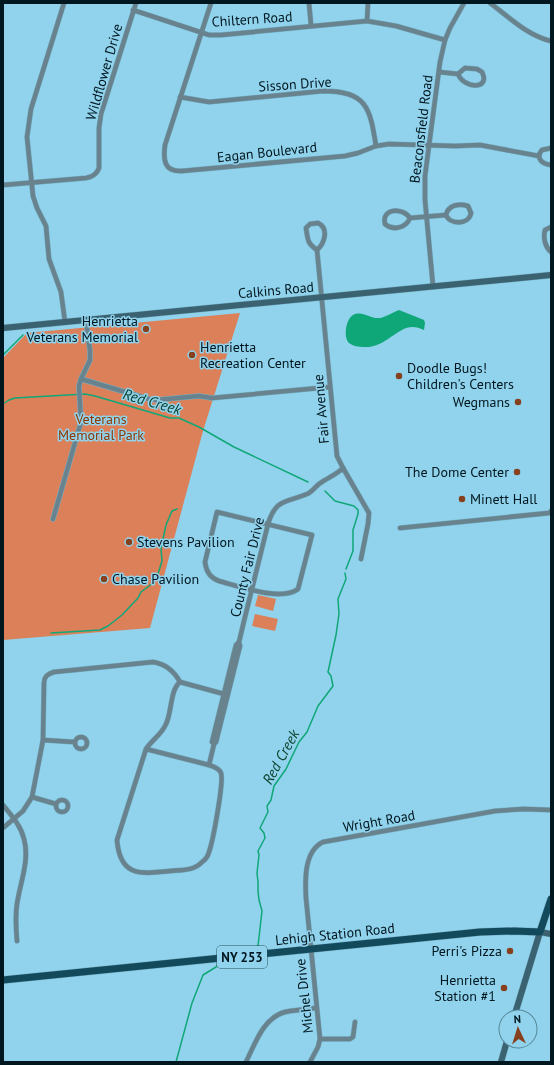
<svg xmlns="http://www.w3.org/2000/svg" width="554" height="1065" font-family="'PT Sans',sans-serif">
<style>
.green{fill:#db8059}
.water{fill:#10a778}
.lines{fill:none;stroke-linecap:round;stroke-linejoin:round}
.stream{stroke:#10a778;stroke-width:1.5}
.minor-casing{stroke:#77b1c7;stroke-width:5.5}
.secondary-casing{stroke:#77b1c7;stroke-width:7}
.primary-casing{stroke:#77b1c7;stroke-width:8}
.minor{stroke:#69838e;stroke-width:4.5}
.secondary{stroke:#3a6271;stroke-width:6}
.primary{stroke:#124a5c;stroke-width:7}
.poi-dot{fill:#87401e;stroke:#91d3ec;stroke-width:1.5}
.labels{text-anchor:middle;stroke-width:3;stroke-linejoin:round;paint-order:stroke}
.shield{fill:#91d3ec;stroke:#2c4f5d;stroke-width:1}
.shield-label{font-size:13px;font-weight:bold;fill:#001720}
.street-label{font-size:14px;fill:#001720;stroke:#91d3ec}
.poi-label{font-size:14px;fill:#001720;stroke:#91d3ec;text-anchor:end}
.park-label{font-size:14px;fill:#8f3700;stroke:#91d3ec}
.water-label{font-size:15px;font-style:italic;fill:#0c432f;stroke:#91d3ec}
</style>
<rect width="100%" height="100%" fill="#91d3ec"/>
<g class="green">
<polygon points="240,313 203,431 150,628 3,640 3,358 27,333"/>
<polygon points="258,595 276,599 273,611 255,606"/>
<polygon points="255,614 278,619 275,631 252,626"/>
</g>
<path class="water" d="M399,310L424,320L425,323L424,330C400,317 390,349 363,347C359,347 353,346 349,343C343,337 346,319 353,315C362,310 370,319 380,318C386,317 393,312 399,310Z"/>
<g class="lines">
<g class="stream">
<polyline points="3,355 23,335"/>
<polyline points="3,404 9,400 15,398 85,394 95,396 170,418 179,418 199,427 234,447 308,482"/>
<polyline points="325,491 335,501 354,506 358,510 358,514 353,530 353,551 346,569"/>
<polyline points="51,633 100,630 108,626 122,615 138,598 141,592 153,583 158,574 162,561 161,548 166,525 172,511 177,509"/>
<path d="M225,955L226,953C236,951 249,951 258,946L262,911L259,900L258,891V882L257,873L259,855L258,851L265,838L264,833L260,828L268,812L267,806L271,800L274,786L286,769L299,742L307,732L318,706L333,686L331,676L328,672L336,635L339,614L338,599L346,579L345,573"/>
<polyline points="176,1062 192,1003 203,975 216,967 219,963"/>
</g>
<defs>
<g id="minor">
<polyline points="64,3 31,109 27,137 33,196 37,208 46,226 49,259 61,292 65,322"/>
<path d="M211,3L165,145C163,160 164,172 182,171L345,156L358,153L376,146L389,144L455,146L480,145L539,156"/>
<polyline points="309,3 311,25"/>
<path d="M490,3C509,17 528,36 551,41"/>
<polyline points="133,10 209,35 221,35 367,21 396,26 445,40"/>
<polyline points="367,21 368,3"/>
<path d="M439,72L458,74C464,89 491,90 482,72L477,69L465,68L458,74"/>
<path d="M180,97L209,102L323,91C367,91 370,108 376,146"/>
<path d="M551,148L542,150C535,158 542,164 551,165"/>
<path d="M3,185L86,178C92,177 97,174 99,168V128L101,114L136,3"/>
<path d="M410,218C406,228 393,231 385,224C381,208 403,207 410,218L446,215C450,225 469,225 471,213L468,206C459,203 448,205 446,215"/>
<path d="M551,227L545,230C543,238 545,247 551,252"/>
<path d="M317,250C307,243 308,240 306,228L310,224L318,223C329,228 325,243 317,250L337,456L343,468"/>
<polyline points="433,286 425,200 425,176 440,62 445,40 450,28 464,3"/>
<polyline points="81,379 149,399 156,400 199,396 212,398 330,387"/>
<path d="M217,512L312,535L298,589C282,602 238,586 219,581C210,578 206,571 205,562Z"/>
<polyline points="53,519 81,422 79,386 81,379 90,360 90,351 86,320"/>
<polyline points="400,528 549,513 551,511"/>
<path d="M239,642L236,645L212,742L214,744L216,742L240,646L239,642L244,621L268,524C276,498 286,503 307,494C312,492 315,487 319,484C327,478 336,475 343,468L369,513L368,524L361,559"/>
<polyline points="180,682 224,694"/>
<circle cx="81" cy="743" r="6"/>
<polyline points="43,740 74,742"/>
<path d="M146,749L209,765C214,767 219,768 221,773C224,782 213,841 209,852C208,856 205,860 202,862C194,871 181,870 170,871C140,874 120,877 117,840L146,749C152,740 162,734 166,724C172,712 170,690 180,682"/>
<polyline points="209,765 214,744"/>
<polyline points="32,797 56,804"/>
<circle cx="62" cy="806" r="6"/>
<path d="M3,805C12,816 21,826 24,839C30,860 20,883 17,904C15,917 16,929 17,941"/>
<path d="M3,828L23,811L32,797L43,740L44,683C44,677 47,674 54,672L153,662C166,664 174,671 180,682"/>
<polyline points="320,1039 350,1039 353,1037 355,1022"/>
<path d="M246,1062C255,1044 263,1018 285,1012C295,1010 306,1009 316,1008"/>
<path d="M310,1062L318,1047L320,1039L306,898C305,880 304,851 323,842L495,811L524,809L551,810"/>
</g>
<g id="secondary">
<polyline points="3,328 551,275"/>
<polyline points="514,1017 540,932 551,934"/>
<polyline points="501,1062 507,1041"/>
</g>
<polyline id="primary" points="3,980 480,932 514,931 540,932 551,899"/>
</defs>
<use href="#minor" class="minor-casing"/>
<use href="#secondary" class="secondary-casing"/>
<use href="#primary" class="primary-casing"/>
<use href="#minor" class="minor"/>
<use href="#secondary" class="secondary"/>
<use href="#primary" class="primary"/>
</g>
<g class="poi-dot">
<circle cx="146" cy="329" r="4"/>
<circle cx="192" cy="355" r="4"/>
<circle cx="399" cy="376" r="4"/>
<circle cx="518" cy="402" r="4"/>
<circle cx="517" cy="472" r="4"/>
<circle cx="462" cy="499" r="4"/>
<circle cx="129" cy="542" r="4"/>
<circle cx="104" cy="579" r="4"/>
<circle cx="510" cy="951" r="4"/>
<circle cx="504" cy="988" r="4"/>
</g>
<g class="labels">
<rect class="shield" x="217" y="946" width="50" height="22" rx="3"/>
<g class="shield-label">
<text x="242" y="962">NY 253</text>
</g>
<g class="street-label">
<text transform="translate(252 19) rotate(-4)" y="5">Chiltern Road</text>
<text transform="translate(104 72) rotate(-74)" y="5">Wildflower Drive</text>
<text transform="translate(295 84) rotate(-4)" y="5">Sisson Drive</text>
<text transform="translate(421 129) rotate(-83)" y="5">Beaconsfield Road</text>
<text transform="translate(267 152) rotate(-6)" y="5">Eagan Boulevard</text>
<text transform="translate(276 290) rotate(-5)" y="5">Calkins Road</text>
<text transform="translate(321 409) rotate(-95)" y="5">Fair Avenue</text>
<text transform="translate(247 567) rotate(-76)" y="5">County Fair Drive</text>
<text transform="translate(379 821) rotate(-10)" y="5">Wright Road</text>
<text transform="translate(335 934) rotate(-6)" y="5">Lehigh Station Road</text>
<text transform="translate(304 996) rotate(-96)" y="5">Michel Drive</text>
</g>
<g class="poi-label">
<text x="138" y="326">Henrietta<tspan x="138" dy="16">Veterans Memorial</tspan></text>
<text x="200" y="352" text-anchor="start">Henrietta<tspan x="200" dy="16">Recreation Center</tspan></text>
<text x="407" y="373" text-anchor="start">Doodle Bugs!<tspan x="407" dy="16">Children's Centers</tspan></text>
<text x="510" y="407">Wegmans</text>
<text x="509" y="477">The Dome Center</text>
<text x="470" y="504" text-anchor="start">Minett Hall</text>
<text x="137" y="547" text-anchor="start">Stevens Pavilion</text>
<text x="112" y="584" text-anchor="start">Chase Pavilion</text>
<text x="502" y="956">Perri's Pizza</text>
<text x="496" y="985">Henrietta<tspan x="496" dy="16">Station #1</tspan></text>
</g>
<g class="park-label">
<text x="101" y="424">Veterans<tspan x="101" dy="16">Memorial Park</tspan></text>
</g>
<g class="water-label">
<text transform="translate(152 402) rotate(16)" y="5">Red Creek</text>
<text transform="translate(281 757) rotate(-61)" y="5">Red Creek</text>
</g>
</g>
<rect width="554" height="1065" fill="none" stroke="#001720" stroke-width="8"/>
<g transform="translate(518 1029) rotate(356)"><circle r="19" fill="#91d3ec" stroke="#57889a"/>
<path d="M0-3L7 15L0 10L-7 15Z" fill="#87401e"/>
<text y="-6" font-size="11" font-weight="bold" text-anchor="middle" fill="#001720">N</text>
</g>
</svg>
